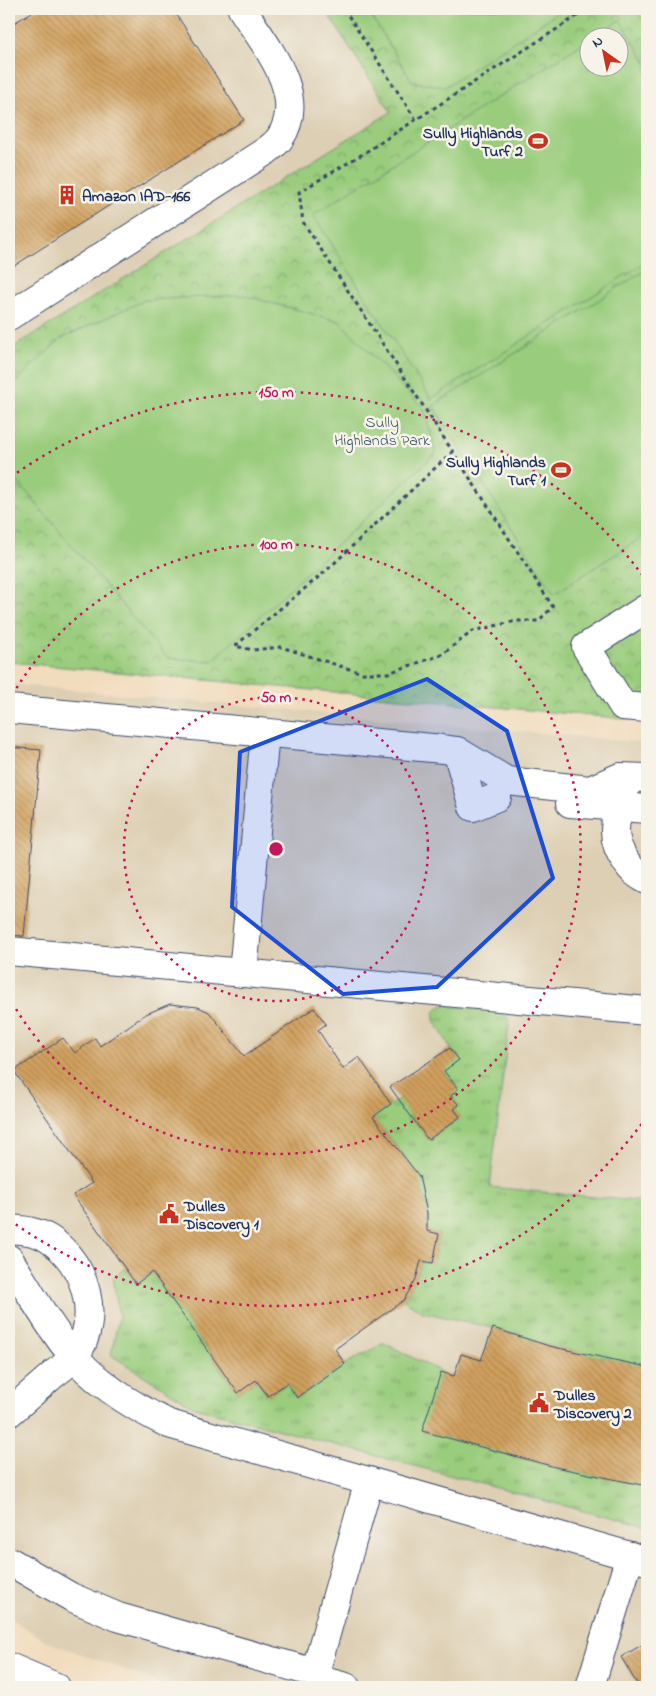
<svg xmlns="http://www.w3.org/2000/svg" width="656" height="1696" font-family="'Indie Flower',sans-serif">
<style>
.built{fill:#ddcfb4}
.grass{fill:url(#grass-tufts);stroke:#5a7e6d}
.park{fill:url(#park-crowns);stroke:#5a7e6d;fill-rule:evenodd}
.pitch{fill:#99cc7c;stroke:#5a7e6d}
.building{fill:url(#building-back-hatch)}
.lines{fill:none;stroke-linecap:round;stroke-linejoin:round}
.minor-casing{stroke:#3b496c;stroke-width:30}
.highway-casing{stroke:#3b496c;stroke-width:30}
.path{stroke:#3b496c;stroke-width:3;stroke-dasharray:4 4;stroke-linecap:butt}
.minor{stroke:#fff;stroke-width:28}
.highway{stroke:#fff;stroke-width:28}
.marked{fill:#1d4ed8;fill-opacity:0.2;stroke:#1d4ed8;stroke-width:4;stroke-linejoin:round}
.ring{fill:none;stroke:#c2185b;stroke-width:2.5;stroke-dasharray:2.5 5}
.labels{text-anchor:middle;stroke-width:5;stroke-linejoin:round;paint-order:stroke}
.poi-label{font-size:16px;font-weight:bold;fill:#1b2f5e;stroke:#f7f3e8;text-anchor:start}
.park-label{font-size:16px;fill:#3a5666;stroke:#f7f3e8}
.centre{fill:#c2185b;stroke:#f7f3e8;stroke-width:2.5}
.ring-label{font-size:15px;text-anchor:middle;font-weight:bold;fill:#c2185b;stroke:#f7f3e8;stroke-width:5;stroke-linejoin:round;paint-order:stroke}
</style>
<defs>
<pattern id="grass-tufts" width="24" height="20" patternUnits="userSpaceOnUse" patternTransform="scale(1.25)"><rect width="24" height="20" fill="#99cc7c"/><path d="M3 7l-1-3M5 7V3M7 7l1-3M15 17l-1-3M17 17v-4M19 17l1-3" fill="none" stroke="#7ca669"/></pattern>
<pattern id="park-crowns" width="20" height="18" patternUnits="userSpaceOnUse" patternTransform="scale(1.25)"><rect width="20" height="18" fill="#99cc7c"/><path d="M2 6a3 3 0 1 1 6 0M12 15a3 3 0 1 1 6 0" fill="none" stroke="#7ca669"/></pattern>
<pattern id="building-back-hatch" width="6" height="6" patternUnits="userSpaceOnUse" patternTransform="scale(1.25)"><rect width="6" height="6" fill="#d1a05d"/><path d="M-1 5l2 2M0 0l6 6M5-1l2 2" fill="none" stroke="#a98350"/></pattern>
</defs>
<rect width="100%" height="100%" fill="#f7f3e8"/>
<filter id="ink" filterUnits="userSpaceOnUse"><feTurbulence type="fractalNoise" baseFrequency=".02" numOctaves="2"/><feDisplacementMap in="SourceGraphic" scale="10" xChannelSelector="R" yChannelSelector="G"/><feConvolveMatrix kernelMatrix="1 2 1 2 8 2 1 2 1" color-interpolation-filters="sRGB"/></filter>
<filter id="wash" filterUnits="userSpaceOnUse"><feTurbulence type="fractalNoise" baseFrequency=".0096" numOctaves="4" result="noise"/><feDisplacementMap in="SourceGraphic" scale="20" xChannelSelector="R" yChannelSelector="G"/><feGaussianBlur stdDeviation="1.12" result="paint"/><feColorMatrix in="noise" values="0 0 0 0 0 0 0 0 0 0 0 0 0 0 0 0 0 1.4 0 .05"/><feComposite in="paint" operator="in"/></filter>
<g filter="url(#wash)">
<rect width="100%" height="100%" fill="#f2dcbe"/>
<g class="built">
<polygon points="9,9 325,9 392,112 9,350"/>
<polygon points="9,684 647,743 647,1687 172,1687 48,1642 9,1618"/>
</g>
<g class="grass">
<path d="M444,1005L493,1010L508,1017L509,1024L490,1187L647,1202V1367L549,1346L493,1328L423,1312L404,1300L416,1279L421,1261L433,1263L439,1234L427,1231C429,1176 404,1157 373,1117L399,1099L428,1140L460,1118L454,1109L458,1105L451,1096L458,1089L444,1071L458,1060L434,1020C433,1011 436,1009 444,1005Z"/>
<polygon points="125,1269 136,1284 152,1272 238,1393 256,1380 268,1396 287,1383 297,1398 345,1364 384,1343 441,1372 423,1431 555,1467 647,1486 647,1528 194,1407 111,1355 119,1317 113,1277"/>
</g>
<path class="park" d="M325,9H638L647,24V721L9,662V350L391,112ZM588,38H618V68H588Z"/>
<g class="pitch">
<polygon points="367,9 563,9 445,87 412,81"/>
<polygon points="620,20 647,63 647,261 431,399 313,215 588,40 588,68 618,68 618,38 592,37"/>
<polygon points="647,269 647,534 554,594 433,406"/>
<polygon points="242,295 339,321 424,409 436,453 212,661 167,658 13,476 9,458 9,388 62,338 145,300"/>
</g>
<g id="blocks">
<g class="building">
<polygon points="37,9 173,9 244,120 9,269 9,26"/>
<polygon points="9,747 41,750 24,936 9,935"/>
<polygon points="170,1004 198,1007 209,1012 244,1056 314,1008 326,1024 318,1030 343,1069 359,1057 391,1104 373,1117 419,1176 427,1213 427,1231 439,1234 433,1263 421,1261 416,1279 404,1300 335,1349 345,1364 297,1398 287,1383 268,1396 256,1380 238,1393 152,1272 136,1284 73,1195 92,1183 14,1071 63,1038 75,1053 95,1038 100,1046 146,1014"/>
<polygon points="450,1048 459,1060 444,1071 458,1089 451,1096 459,1105 454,1109 460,1117 428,1140 390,1087"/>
<polygon points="493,1328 549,1346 647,1367 647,1486 555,1467 422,1431 441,1372 454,1376 461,1354 481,1360"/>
<polygon points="647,1642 647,1687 639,1687 621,1657"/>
</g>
</g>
</g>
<g filter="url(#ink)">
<use href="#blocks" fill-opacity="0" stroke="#3b496c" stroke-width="1"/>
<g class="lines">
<defs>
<g id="minor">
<path d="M9,316L266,151C271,147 277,143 280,138C309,95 264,44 242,9"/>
<polyline points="647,608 586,647 623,706 647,708"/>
<polyline points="9,709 443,749 457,751 507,781 590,790 620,777 647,778"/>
<polyline points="457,751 473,807 497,797"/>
<path d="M625,789C616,818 607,836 627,863C632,871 639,876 647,880"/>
<polyline points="570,803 647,809"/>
<polyline points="9,951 647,1011"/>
<polyline points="243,973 265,733"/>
<path d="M9,1229C23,1230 37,1231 49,1239C86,1263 102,1318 75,1356C70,1362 62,1368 55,1373C40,1386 24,1400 9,1413"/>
<path d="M9,1259C29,1290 47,1324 70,1352C96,1384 132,1406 169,1424L647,1561"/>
<polyline points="9,1561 71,1597 118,1617 315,1673 327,1682 346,1687"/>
<polyline points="315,1673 369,1481"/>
<polyline points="590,1687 630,1556"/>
</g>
<polyline id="highway" points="9,1667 56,1687"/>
</defs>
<use href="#minor" class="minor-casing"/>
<use href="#highway" class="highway-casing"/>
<g class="path">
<polyline points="344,9 416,120"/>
<polyline points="645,9 647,12"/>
<path d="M453,451L326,571L235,646L253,650L281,647L362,673H388L441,655L473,631L516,621H538L553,607C470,478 387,350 303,222L299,192L361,155L588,9"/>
</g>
<use href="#minor" class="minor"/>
<use href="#highway" class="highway"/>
</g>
</g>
<path class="marked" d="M427,679L507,731L553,878L437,987L343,994L232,907L240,752Z"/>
<g class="ring">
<circle cx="276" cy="849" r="152"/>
<path d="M9 701A305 305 0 1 1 9 997"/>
<path d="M646 1118A457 457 0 0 1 11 1221M11 477A457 457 0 0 1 646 580"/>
</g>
<defs>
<symbol id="stadium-bare" viewBox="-9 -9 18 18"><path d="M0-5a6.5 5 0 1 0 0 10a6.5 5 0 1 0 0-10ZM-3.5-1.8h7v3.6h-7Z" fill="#c8321e" stroke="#f7f3e8" stroke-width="2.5" paint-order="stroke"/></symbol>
<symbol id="building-bare" viewBox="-9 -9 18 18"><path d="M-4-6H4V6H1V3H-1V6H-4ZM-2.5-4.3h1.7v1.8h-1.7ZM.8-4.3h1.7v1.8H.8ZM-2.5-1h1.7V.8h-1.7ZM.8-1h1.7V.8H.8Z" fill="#c8321e" stroke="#f7f3e8" stroke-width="2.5" paint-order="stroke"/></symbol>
<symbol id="civic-bare" viewBox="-9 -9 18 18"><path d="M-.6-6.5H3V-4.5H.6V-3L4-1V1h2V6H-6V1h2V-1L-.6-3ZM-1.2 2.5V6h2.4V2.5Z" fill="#c8321e" stroke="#f7f3e8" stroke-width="2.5" paint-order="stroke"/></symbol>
</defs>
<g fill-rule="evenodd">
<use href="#stadium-bare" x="524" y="127" width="28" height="28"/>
<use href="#building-bare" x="53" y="181" width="28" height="28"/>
<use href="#stadium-bare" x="547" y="456" width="28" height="28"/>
<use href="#civic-bare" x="155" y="1200" width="28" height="28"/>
<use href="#civic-bare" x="525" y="1389" width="28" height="28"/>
</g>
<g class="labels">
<g class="poi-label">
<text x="523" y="138" text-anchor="end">Sully Highlands<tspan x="523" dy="18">Turf 2</tspan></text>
<text x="82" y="201">Amazon IAD-166</text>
<text x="546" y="467" text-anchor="end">Sully Highlands<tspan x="546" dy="18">Turf 1</tspan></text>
<text x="184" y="1211">Dulles<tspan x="184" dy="18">Discovery 1</tspan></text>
<text x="554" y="1400">Dulles<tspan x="554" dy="18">Discovery 2</tspan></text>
</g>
<g class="park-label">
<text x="382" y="427">Sully<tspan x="382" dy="18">Highlands Park</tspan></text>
</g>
</g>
<circle cx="276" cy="849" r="8" class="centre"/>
<g class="ring-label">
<text x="276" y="397">150 m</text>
<text x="276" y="549">100 m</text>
<text x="276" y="702">50 m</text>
</g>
<rect width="656" height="1696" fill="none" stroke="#f7f3e8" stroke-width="30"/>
<g transform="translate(604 52) rotate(327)"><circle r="24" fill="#f7f3e8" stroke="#9fa5b1"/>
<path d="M0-4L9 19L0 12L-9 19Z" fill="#c8321e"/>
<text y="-8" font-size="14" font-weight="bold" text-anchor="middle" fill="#1b2f5e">N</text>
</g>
</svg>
